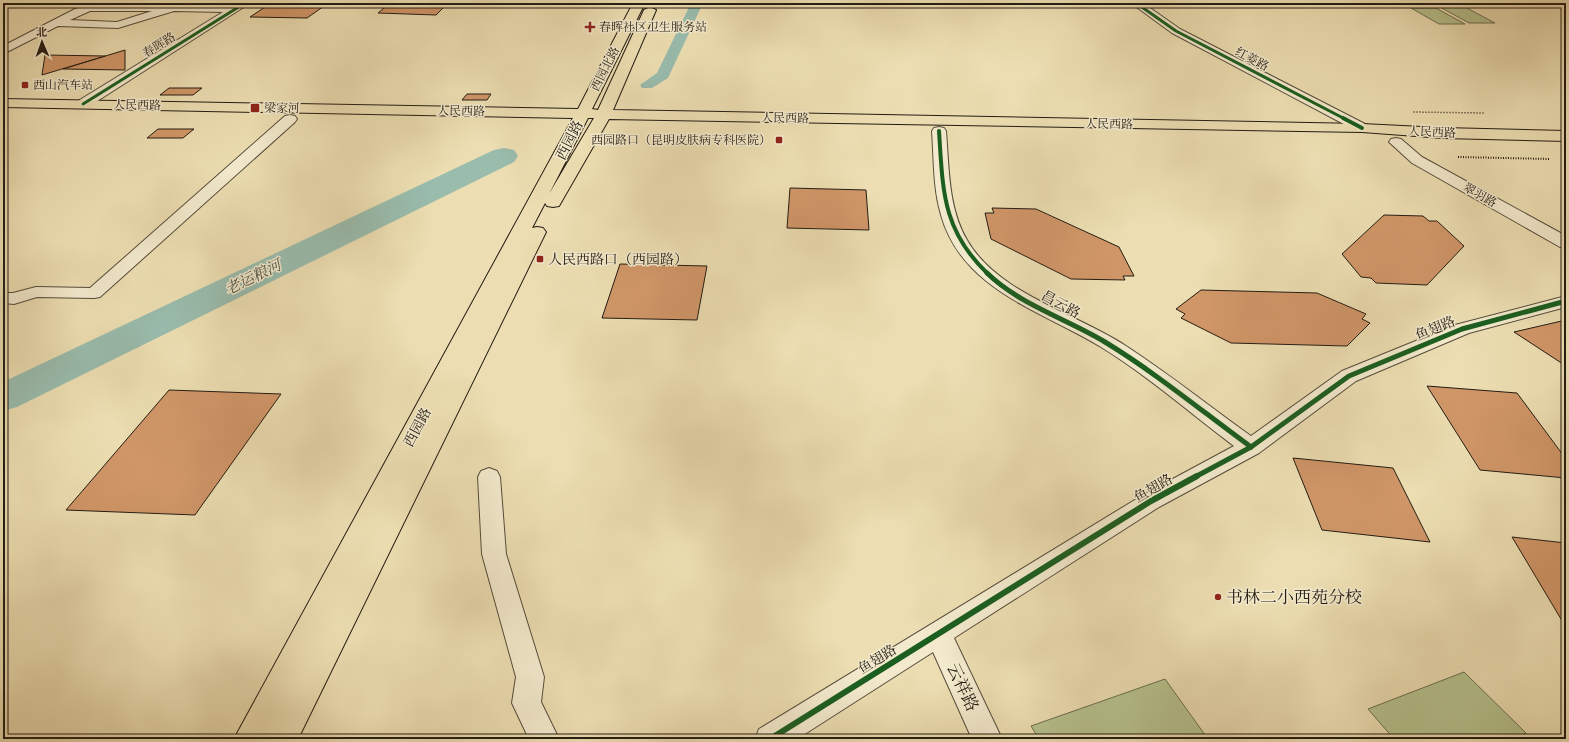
<svg xmlns="http://www.w3.org/2000/svg" width="1569" height="742" font-family="'IM FELL Great Primer','Noto Serif SC',serif">
<style>
.green{fill:#b6c18d;stroke:#6c6e50}
.lines{fill:none;stroke-linecap:round;stroke-linejoin:round}
.canal{fill:#99bcad;fill-rule:evenodd}
.river{fill:#99bcad;fill-rule:evenodd}
.building{fill:#d09668;stroke:#231c13}
.minor-casing{stroke:#554c3b;stroke-width:2}
.major-casing{stroke:#231c13;stroke-width:2}
.path-far1{stroke:#231c13;stroke-width:1.5;stroke-dasharray:0.5 1;stroke-linecap:butt}
.path{stroke:#231c13;stroke-width:2;stroke-dasharray:1 1.5;stroke-linecap:butt}
.minor{fill:#f3eacd;fill-rule:evenodd}
.major{fill:#ecdeb2;fill-rule:evenodd}
.cycleway-far3-casing{stroke:#f3eacd;stroke-width:4.5}
.cycleway-far2-casing{stroke:#f3eacd;stroke-width:6}
.cycleway-far1-casing{stroke:#f3eacd;stroke-width:8}
.cycleway-casing{stroke:#f3eacd;stroke-width:9}
.cycleway-far3{stroke:#1b5e20;stroke-width:3}
.cycleway-far2{stroke:#1b5e20;stroke-width:4}
.cycleway-far1{stroke:#1b5e20;stroke-width:5}
.cycleway{stroke:#1b5e20;stroke-width:6}
.poi-dot{fill:#8f2418;stroke:#f3eacd;stroke-width:1.5}
.labels{text-anchor:middle;stroke-width:3;stroke-linejoin:round;paint-order:stroke}
.far-poi-label{font-size:12px;fill:#231c13;stroke:#f3eacd;text-anchor:start}
.far-street-label{font-size:12px;fill:#231c13;stroke:#f3eacd}
.street-label{font-size:14px;fill:#231c13;stroke:#f3eacd}
.poi-label{font-size:14px;fill:#231c13;stroke:#f3eacd;text-anchor:start}
.water-label{font-size:15px;font-style:italic;fill:#4c5449;stroke:#f3eacd}
.near-poi-label{font-size:17px;fill:#231c13;stroke:#f3eacd;text-anchor:start}
.near-street-label{font-size:17px;fill:#231c13;stroke:#f3eacd}
</style>
<rect width="100%" height="100%" fill="#ecdeb2"/>
<filter id="stains"><feTurbulence type="fractalNoise" baseFrequency=".005" numOctaves="4"/><feColorMatrix values="0 0 0 0 .2 0 0 0 0 .09 0 0 0 0 .02 0 0 0 .5 -.17"/></filter>
<radialGradient id="worn" r=".72"><stop offset=".6" stop-color="#630" stop-opacity="0"/><stop offset="1" stop-color="#630" stop-opacity=".3"/></radialGradient>
<g class="green">
<polygon points="1440,7 1465,7 1495,23 1469,23"/>
<polygon points="1411,8 1436,8 1465,24 1439,24"/>
<polygon points="1464,672 1526,733 1512,739 1394,739 1368,709"/>
<polygon points="1165,679 1208,739 1039,739 1031,726"/>
</g>
<g class="lines">
<polygon class="canal" points="691,3 703,3 668,78 652,88 642,88 640,85 657,73"/>
<polygon class="river" points="504,148 514,150 518,156 514,162 17,407 3,411 3,382 494,150"/>
</g>
<g class="building">
<polygon points="271,3 296,3 327,4 307,18 250,17"/>
<polygon points="390,3 448,3 436,15 378,13"/>
<polygon points="125,50 125,70 63,69"/>
<polygon points="45,55 105,56 42,75"/>
<polygon points="169,88 202,88 193,95 160,95"/>
<polygon points="467,94 491,94 487,100 462,100"/>
<polygon points="158,129 194,129 183,138 147,138"/>
<polygon points="790,188 866,190 869,230 787,228"/>
<polygon points="992,208 1036,209 1119,247 1134,276 1123,276 1125,280 1071,279 991,239 985,213 994,213"/>
<polygon points="1384,215 1423,216 1429,221 1437,221 1464,246 1427,285 1376,283 1371,278 1361,277 1342,254"/>
<polygon points="620,264 707,266 697,320 602,318"/>
<polygon points="1201,290 1317,293 1366,314 1362,319 1370,323 1347,346 1231,343 1181,318 1185,314 1176,309"/>
<polygon points="1566,320 1566,366 1514,332"/>
<polygon points="1427,386 1517,393 1566,459 1566,478 1480,470"/>
<polygon points="169,390 281,394 195,515 66,510"/>
<polygon points="1293,458 1393,468 1430,542 1322,530"/>
<polygon points="1512,537 1566,543 1566,624 1564,624"/>
</g>
<g class="lines">
<defs>
<g id="minor">
<path d="M238,3H250L88,107L83,108L77,104L78,101L223,12L174,11L118,28L58,26L3,54V46L75,9L90,5L233,6ZM90,11H152L117,22L70,20Z"/>
<polygon points="1131,3 1143,3 1180,29 1367,125 1369,128 1367,131 1357,131 1172,33"/>
<polygon points="290,115 295,116 297,119 295,122 100,297 94,298 37,297 14,304 3,303 3,293 13,293 36,287 90,288 285,116"/>
<path d="M939,127L944,128L946,131C949,167 948,208 967,240C998,294 1076,313 1126,346C1169,374 1209,406 1251,436L1342,371L1455,325L1566,296V307L1469,333L1356,381L1259,453L1159,507L954,638L1002,739H972L933,652L797,739H755L759,729L1143,495L1234,446C1190,413 1148,376 1101,347C1042,311 962,290 941,215C933,188 934,159 932,131L934,128Z"/>
<polygon points="1396,138 1401,139 1422,157 1566,236 1566,248 1560,247 1412,163 1389,142 1391,139"/>
<polygon points="489,468 497,471 500,477 506,554 544,677 541,702 559,739 529,739 512,703 516,677 482,554 478,477 481,471"/>
</g>
<path id="major" d="M633,3H645L592,109L598,110L644,10L650,7L656,10L613,110L1362,124L1443,128L1566,131V141L1443,138L1362,132L609,119L559,206L553,207L547,206L545,203L532,228L537,227L543,228L546,232L298,739H234L573,118L3,107V99L578,109ZM588,118H594L549,194Z"/>
</defs>
<use href="#minor" class="minor-casing"/>
<use href="#major" class="major-casing"/>
<polyline class="path-far1" points="1413,112 1485,113"/>
<polyline class="path" points="1458,157 1550,159"/>
<use href="#minor" class="minor"/>
<use href="#major" class="major"/>
<defs>
<g id="cycleway-far3">
<polyline points="1136,3 1176,31 1345,119"/>
<polyline points="83,104 245,3"/>
</g>
<g id="cycleway-far2">
<polyline points="1343,118 1362,128"/>
<path d="M939,131C943,191 942,230 988,274"/>
</g>
<g id="cycleway-far1">
<path d="M987,273C1020,305 1067,319 1105,342C1156,373 1203,412 1251,447"/>
<polyline points="1195,477 1251,447 1349,376 1462,329 1566,301"/>
</g>
<polyline id="cycleway" points="770,739 1151,501 1197,476"/>
</defs>
<use href="#cycleway-far3" class="cycleway-far3-casing"/>
<use href="#cycleway-far2" class="cycleway-far2-casing"/>
<use href="#cycleway-far1" class="cycleway-far1-casing"/>
<use href="#cycleway" class="cycleway-casing"/>
<use href="#cycleway-far3" class="cycleway-far3"/>
<use href="#cycleway-far2" class="cycleway-far2"/>
<use href="#cycleway-far1" class="cycleway-far1"/>
<use href="#cycleway" class="cycleway"/>
</g>
<g class="poi-dot">
<path d="M588 21h4v4h4v4h-4v4h-4v-4h-4v-4h4z"/>
<rect x="21" y="81" width="8" height="8" rx="2"/>
<rect x="250" y="103" width="10" height="10" rx="2"/>
<rect x="775" y="136" width="8" height="8" rx="2"/>
<rect x="536" y="255" width="8" height="8" rx="2"/>
<circle cx="1218" cy="597" r="4"/>
</g>
<g class="labels">
<g class="far-poi-label">
<text x="599" y="31">春晖社区卫生服务站</text>
<text x="33" y="89">西山汽车站</text>
<text x="264" y="112">梁家河</text>
<text x="771" y="144" text-anchor="end">西园路口（昆明皮肤病专科医院）</text>
</g>
<g class="far-street-label">
<text transform="translate(159 45) rotate(-32)" y="4">春晖路</text>
<text transform="translate(1252 59) rotate(28)" y="4">红菱路</text>
<text transform="translate(605 69) rotate(-63)" y="4">西园北路</text>
<text transform="translate(137 105) rotate(1)" y="4">人民西路</text>
<text transform="translate(461 111) rotate(1)" y="4">人民西路</text>
<text transform="translate(785 118) rotate(1)" y="4">人民西路</text>
<text transform="translate(1109 124) rotate(1)" y="4">人民西路</text>
<text transform="translate(1432 132) rotate(3)" y="4">人民西路</text>
<text transform="translate(1480 195) rotate(29)" y="4">翠羽路</text>
</g>
<g class="street-label">
<text transform="translate(569 140) rotate(-63)" y="5">西园路</text>
<text transform="translate(1061 304) rotate(29)" y="5">昌云路</text>
<text transform="translate(1435 328) rotate(-22)" y="5">鱼翅路</text>
<text transform="translate(417 427) rotate(-62)" y="5">西园路</text>
<text transform="translate(1153 488) rotate(-30)" y="5">鱼翅路</text>
<text transform="translate(877 659) rotate(-32)" y="5">鱼翅路</text>
</g>
<g class="poi-label">
<text x="548" y="264">人民西路口（西园路）</text>
</g>
<g class="water-label">
<text transform="translate(253 277) rotate(-26)" y="5">老运粮河</text>
</g>
<g class="near-poi-label">
<text x="1226" y="603">书林二小西苑分校</text>
</g>
<g class="near-street-label">
<text transform="translate(963 687) rotate(65)" y="6">云祥路</text>
</g>
</g>
<rect width="1569" height="742" fill="none" stroke="#ecdeb2" stroke-width="16"/>
<rect x="4" y="4" width="1561" height="734" fill="none" stroke="#231c13" stroke-width="2"/>
<rect x="8" y="8" width="1553" height="726" fill="none" stroke="#231c13"/>
<g transform="translate(42 42) rotate(358)" stroke="#f3eacd" stroke-width="3" paint-order="stroke">
<path d="M0-3L7 15L0 10L-7 15Z" fill="#231c13"/>
<text y="-6" font-size="11" font-weight="bold" text-anchor="middle" fill="#231c13">北</text>
</g>
<rect width="100%" height="100%" filter="url(#stains)"/>
<rect width="100%" height="100%" fill="url(#worn)"/>
</svg>
